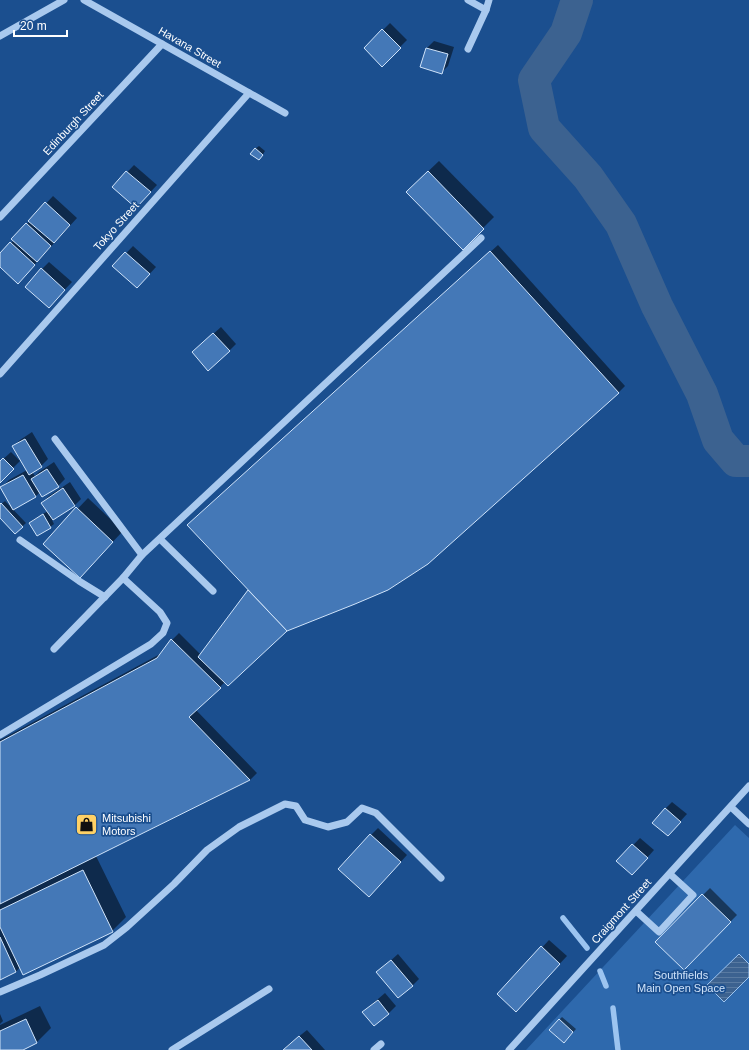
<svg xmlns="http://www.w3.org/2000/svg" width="749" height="1050" font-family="Helvetica,sans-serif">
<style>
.green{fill:#2e69ad}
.water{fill:url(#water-rules);stroke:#9cc4f0}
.shadow{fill:#0007}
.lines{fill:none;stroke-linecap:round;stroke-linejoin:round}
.stream{stroke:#9cc4f0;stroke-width:5.5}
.river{stroke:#3c6290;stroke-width:32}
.building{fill:#4478b7;stroke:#cfe3fa}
.minor{stroke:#a9c9ee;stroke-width:7}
.labels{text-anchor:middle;stroke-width:3.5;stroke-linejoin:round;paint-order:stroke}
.street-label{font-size:11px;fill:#fff;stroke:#1b4f8f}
.poi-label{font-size:11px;fill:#fff;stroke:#1b4f8f;text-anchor:start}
.park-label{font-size:11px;fill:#cfe3fa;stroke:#1b4f8f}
</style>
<defs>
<pattern id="water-rules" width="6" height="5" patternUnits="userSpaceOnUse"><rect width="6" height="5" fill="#3c6290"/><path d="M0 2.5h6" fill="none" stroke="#597aa1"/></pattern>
</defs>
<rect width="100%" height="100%" fill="#1b4f8f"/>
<polygon class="green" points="735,825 749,838 749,1050 526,1050"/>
<polygon class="water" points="739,954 749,964 749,977 724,1002 707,985"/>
<g class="shadow">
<polygon points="390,23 407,40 382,65 365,48"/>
<polygon points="434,41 454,47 448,66 441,73 421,66 427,48"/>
<polygon points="259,146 265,151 262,156 255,149"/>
<polygon points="439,161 494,217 463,248 418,181"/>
<polygon points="134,165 157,185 143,200 113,187"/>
<polygon points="53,196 77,218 25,275 0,266 0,254 14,240 13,239"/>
<polygon points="498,245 625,386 618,393 286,630 228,684 225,682 196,710 257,773 250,780 96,856 126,917 112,931 20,967 16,972 0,979 0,740 162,653 172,640 179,633 201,655 250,590 195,519"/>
<polygon points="133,246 156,267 144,280 114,266"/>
<polygon points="49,262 72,282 55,300 42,269"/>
<polygon points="221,327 236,344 229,351 200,346"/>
<polygon points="32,432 48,459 41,466 32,472 35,476 39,472 54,462 65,479 58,486 40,492 35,497 2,487 9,480 27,470 13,447 20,440"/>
<polygon points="11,452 20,461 0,481 0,462"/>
<polygon points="70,482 81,499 74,506 52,520 54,524 50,527 37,535 30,523 33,520 48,511 42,503 49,496"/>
<polygon points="88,498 123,531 90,566 44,544"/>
<polygon points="5,501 26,523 15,533 0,516 0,505"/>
<polygon points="672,802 687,814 674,828 665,809"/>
<polygon points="378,828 407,855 376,889 371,835"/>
<polygon points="640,838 654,850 639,867 618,861"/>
<polygon points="710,888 737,915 684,969 656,942"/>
<polygon points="549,940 567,956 523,1003 499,994"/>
<polygon points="398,954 419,979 412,986 378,972"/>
<polygon points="385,993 396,1006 389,1013 374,1025 364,1012 371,1005"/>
<polygon points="40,1006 51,1028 37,1042 21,1050 0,1050 0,1025"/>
<polygon points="0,1014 3,1021 0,1024"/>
<polygon points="562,1017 576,1029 567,1039 559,1020"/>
<polygon points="307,1030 325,1050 284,1050 287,1046"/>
</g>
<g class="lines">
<g class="stream">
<polyline points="563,918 587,948"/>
<polyline points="600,971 606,986"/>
<polyline points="613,1008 618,1050"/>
</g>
<polyline class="river" points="577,0 566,33 534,80 544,128 588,177 621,224 657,306 702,394 718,440 736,461 749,461"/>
</g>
<g class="building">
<polygon points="382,29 401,48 382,67 364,48"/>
<polygon points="426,48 448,54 442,74 420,67"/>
<polygon points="255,148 263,155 259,160 250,154"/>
<polygon points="126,171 151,192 136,208 112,187"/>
<polygon points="428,171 484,229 463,250 406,192"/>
<polygon points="45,202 70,225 54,243 28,221"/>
<polygon points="26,223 51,246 37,262 11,239"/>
<polygon points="10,242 35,265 18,284 0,267 0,253"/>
<polygon points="490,251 619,393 428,564 388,590 355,604 287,631 187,525"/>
<polygon points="125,252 150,274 137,288 112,266"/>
<polygon points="41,268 65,290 49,308 25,287"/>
<polygon points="213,333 230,351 208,371 192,352"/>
<polygon points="25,439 42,467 29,475 12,446"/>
<polygon points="3,458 14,469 0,483 0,461"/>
<polygon points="47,469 59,487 42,497 31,479"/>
<polygon points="23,475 36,497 13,510 0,487"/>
<polygon points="63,488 75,506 53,520 41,503"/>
<polygon points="1,503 23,527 15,534 0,518 0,504"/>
<polygon points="76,507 113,542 80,578 43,544"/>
<polygon points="43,514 51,528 37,536 29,523"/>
<polygon points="248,590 287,631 228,686 198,657"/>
<polygon points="171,639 221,688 189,717 250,780 0,904 0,742 157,658"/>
<polygon points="665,808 681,822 668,836 652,823"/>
<polygon points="370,834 401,862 369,897 338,869"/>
<polygon points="632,844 648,858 632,875 616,861"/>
<polygon points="83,870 113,932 23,975 0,927 0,910"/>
<polygon points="702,894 731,922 684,970 655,942"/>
<polygon points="0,937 16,972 0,980"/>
<polygon points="541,946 560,964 516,1012 497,994"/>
<polygon points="391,960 413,986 398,998 376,972"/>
<polygon points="378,1000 389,1014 374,1026 362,1012"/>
<polygon points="26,1019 37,1043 23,1050 0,1050 0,1031"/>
<polygon points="559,1019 573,1032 564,1043 549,1030"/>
<polygon points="299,1036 312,1050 283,1050"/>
</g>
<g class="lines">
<g class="minor">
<polyline points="84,0 285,113"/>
<polyline points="468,0 486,10"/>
<polyline points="0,36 64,0"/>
<polyline points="468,49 486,10 489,0"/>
<polyline points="0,217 162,44"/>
<polyline points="0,374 249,93"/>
<polyline points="55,439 142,555"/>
<polyline points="160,539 213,591"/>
<polyline points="20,540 79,581 105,597"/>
<polyline points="54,649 123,578 142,555 481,238"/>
<polyline points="0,735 151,644 163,633 167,623 160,612 123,578"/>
<polyline points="731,807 749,824"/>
<polyline points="636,911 659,932 693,895 670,874"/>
<polyline points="0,992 40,975 104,945 127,927 174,884 207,850 239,827 285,804 296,806 305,820 328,827 347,822 362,808 376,813 441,878"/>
<polyline points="172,1050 269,989"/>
<polyline points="374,1050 381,1044"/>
<polyline points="509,1050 749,786"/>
</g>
</g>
<defs>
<symbol id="shop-square" viewBox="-11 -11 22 22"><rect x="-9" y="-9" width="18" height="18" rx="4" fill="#ffd166" stroke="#1b4f8f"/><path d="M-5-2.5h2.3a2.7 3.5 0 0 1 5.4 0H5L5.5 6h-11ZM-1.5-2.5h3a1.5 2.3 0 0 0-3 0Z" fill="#111"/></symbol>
</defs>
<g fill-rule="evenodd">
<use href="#shop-square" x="74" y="812" width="25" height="25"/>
</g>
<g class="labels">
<g class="street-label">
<text transform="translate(190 47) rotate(30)" y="4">Havana Street</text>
<text transform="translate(73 123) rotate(-47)" y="4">Edinburgh Street</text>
<text transform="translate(116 226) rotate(-48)" y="4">Tokyo Street</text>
<text transform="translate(621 911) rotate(-48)" y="4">Craigmont Street</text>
</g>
<g class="poi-label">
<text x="102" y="822">Mitsubishi<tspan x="102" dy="13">Motors</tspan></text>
</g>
<g class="park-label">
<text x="681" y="979">Southfields<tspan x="681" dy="13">Main Open Space</tspan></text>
</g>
</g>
<path d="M14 30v6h53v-6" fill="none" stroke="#ffffff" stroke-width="2"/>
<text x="20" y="30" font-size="12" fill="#ffffff" stroke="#1b4f8f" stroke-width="3" paint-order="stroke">20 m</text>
</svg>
